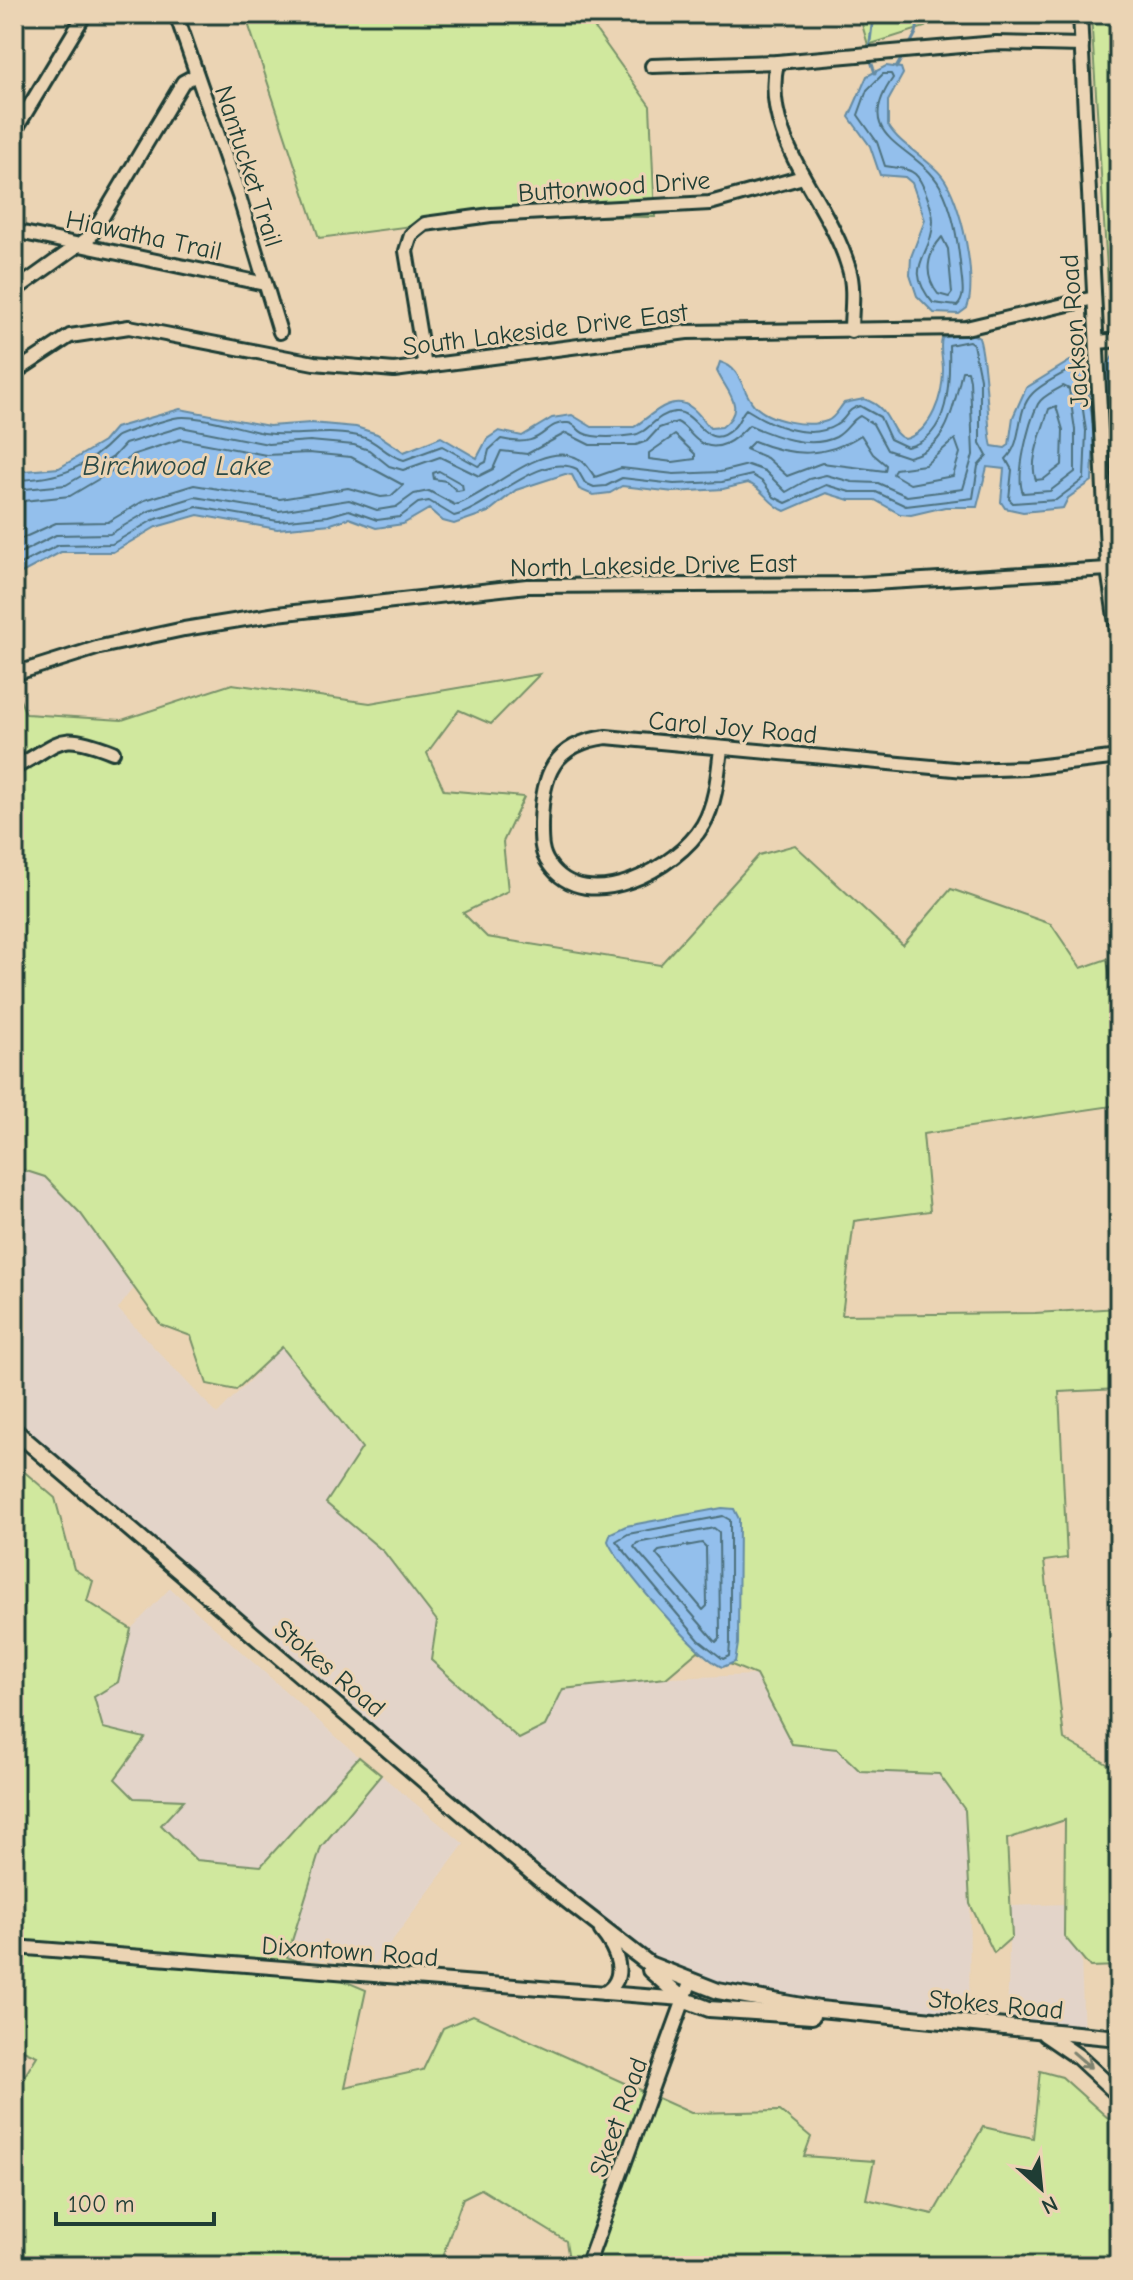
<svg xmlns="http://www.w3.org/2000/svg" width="1133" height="2280" font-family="'Comic Neue',sans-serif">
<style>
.built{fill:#e3d4c9}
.green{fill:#d0e89e;stroke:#789269;stroke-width:2}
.water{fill:#93bfec;stroke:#658ba2;stroke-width:2}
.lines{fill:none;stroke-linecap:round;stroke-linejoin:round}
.shore{stroke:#4d717e;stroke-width:2}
.stream{stroke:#658ba2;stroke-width:3}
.minor-casing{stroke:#1f3d34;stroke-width:18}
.major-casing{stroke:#1f3d34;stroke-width:20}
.minor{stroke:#ebd4b4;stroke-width:12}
.major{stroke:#ebd4b4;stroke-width:14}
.oneway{stroke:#7b816e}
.labels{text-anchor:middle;stroke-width:6;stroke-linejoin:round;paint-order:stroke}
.street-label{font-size:26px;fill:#1f3d34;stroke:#ebd4b4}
.water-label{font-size:28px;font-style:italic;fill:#2b4a46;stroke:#ebd4b4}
</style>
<rect width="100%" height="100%" fill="#ebd4b4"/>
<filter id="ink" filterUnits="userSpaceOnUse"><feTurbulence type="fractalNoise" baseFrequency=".0125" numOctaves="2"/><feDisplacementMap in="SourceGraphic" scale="16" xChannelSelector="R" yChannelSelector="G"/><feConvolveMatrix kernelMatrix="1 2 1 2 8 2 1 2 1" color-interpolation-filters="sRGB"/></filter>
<g filter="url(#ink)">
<g class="built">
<polygon points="14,1167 45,1177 81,1214 134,1288 118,1309 217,1414 282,1347 362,1449 326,1503 384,1552 437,1621 545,1726 562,1689 666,1678 757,1675 792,1744 837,1748 860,1771 939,1774 965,1810 970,1904 969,2025 732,1994 649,1964 14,1430"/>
<polygon points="170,1588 359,1757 261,1866 196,1860 160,1825 183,1800 134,1798 115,1779 94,1697 118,1682 131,1629"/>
<polygon points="381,1775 464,1844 375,1964 287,1957 321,1847"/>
<polygon points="1065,1904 1064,1936 1081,1957 1084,2035 1007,2028 1010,1906"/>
</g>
<g class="green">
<polygon points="245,14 619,14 595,29 650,106 655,217 489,216 319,238"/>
<polygon points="859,14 937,14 925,27 868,45"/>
<polygon points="1091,14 1119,14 1119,334 1111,333"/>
<polygon points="540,674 491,724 459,710 427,753 444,790 524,797 503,842 508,891 463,913 487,937 660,965 759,855 795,845 903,945 951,889 1051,924 1081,968 1107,959 1119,1029 1119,1105 923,1134 930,1211 854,1221 842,1315 1035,1313 1119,1308 1119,1389 1059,1392 1067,1558 1044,1561 1064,1739 1119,1771 1119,1966 1090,1967 1064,1936 1065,1820 1007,1839 1012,1937 994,1953 970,1904 965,1810 939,1774 860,1771 837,1749 792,1744 756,1675 698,1651 666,1678 563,1689 545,1726 519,1739 431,1660 437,1621 384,1552 326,1503 362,1448 282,1347 236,1390 207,1384 191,1336 161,1325 81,1214 45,1177 14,1167 14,686 26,714 122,720 232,684 370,703"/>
<polygon points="14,1463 55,1498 74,1569 93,1581 87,1601 131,1629 118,1682 94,1697 103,1728 145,1738 115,1779 134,1798 184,1800 161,1825 196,1860 261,1866 359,1757 381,1775 321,1847 287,1957 366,1990 345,2087 423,2070 443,2028 473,2015 691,2113 780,2111 811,2137 804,2156 874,2161 866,2199 933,2214 983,2127 1033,2138 1040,2071 1062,2077 1119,2128 1119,2266 570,2266 566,2241 481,2189 463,2198 439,2266 14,2266 14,2093 37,2056 14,2046"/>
</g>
<g class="water">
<path d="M886,66L901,68L903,74L888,101V125C901,147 927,157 942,176C961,200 978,280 967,308L959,314L934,313L917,296L910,275L911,257L925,220L912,183L905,177L880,175L870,146L849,117L867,76Z"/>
<path d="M970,333L979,338C987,360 988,441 992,446L1005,448L1009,445L1013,417L1026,388L1070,361L1078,360L1085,369L1094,431L1092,481L1068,498L1063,508L1023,512L1005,508L1001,502L1004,469L987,467L977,507H945L911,515L900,514L875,500H849L826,493L785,511C769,505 763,488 748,483L723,489L674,492L622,486L610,493L593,495L579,489L572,475L565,474L516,490L488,512L454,524L443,521L429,509L403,524L376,528L349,518L331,524L277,529L198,515L156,527L113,552H61L14,577V472L59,468L103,442L115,428L180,409L269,426L311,423L356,427L377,434L404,452L441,437L477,458L487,439L499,431L522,436L552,418L572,415L592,427H634C650,417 671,392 692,408C699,413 704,422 710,428L722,427C748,408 726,391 717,371L720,362C742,368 741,390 754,405C769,421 807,428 827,421C835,418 838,410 844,403L864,399C894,409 887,433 905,439C932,432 943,395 943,370C943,359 939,349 942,338Z"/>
<polygon points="1119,348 1119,503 1108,430 1107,365"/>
<path d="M722,1508L734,1509L739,1519L738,1644L735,1662L723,1667C702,1662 615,1562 608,1541L611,1533L626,1526Z"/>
</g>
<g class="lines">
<g class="shore">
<path d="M883,74H891L893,78C849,140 916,144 940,186C954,211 958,243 961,271C962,283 966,298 957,306L933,303C901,265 933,257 933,221C933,210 923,181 915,174C907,167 894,168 885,166L877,142L858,115L867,90Z"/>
<path d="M942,237L948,249L952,293L949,297L938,294C923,275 927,254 942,237Z"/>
<path d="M1071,369L1078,375L1086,431L1084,479L1056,500L1013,503L1009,499L1012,470L1006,459C1024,441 1015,412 1032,394C1041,384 1059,376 1071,369Z"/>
<path d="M1063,386L1069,389L1075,430V472L1050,491L1023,493C1015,476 1029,422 1038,404C1042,396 1055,391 1063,386Z"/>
<path d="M1056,406L1063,430L1062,465L1044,479L1036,480C1028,463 1043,428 1049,409Z"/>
<polygon points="675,435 695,454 695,459 673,462 649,459 649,453"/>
<path d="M861,435L873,454L886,465L885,471L822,463L787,476L767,458L746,449L754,441C793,457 825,458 861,435Z"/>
<polygon points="955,439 960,453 953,476 910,484 893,474 895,469 925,465"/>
<polygon points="439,471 462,484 463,490 457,491 446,481 434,479 433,473"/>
<path d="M14,480C60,479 85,469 116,437C121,433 166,420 174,418C195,413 241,429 264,433C296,438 329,428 362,437C378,441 386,456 404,460L442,446L478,466L486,462L489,450L501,439C547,450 541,421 568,423C576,424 577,430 583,433C594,439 621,437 633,435C649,433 655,414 675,412C698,410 705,454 732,429C739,424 740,415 746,409C769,424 809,442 836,425C847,419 846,409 860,406L880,417L890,439L907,447C951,438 950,379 949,345L969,341L973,344L980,379V443L987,456L978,466L973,498L906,506L876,492H850L826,485L786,503L774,497L763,482L752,475L722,482L674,484L622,478L606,486L594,487L585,483L577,469C540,451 489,508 454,516L429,501L418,503L400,517L377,520L349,510L328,516L278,521L197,507L153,520L112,544L59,545L14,567"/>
<path d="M14,490L66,485L113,457L125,444L181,427L268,444L310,441L354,445L369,450L389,466L403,470L440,457L479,476L493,469L501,451L527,454L566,433L590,445H636L647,441L659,428L677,422C686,426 689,434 697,440C717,456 736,439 749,425C774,436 810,450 836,437C847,431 851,420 860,416L873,424L887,450L908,457C949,449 954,404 962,371H968L970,380L973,455L963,489L907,496L878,483L852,482L826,475L809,479L786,492L765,471L748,465L720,472L674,474L621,468L595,477C590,471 587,463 579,459C542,438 488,496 455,505L429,491L414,494L396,507L377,510L349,500L279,511L195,497L149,511L110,534L56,535L14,556"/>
<polyline points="14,502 70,496 119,467 132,455 181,439 266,455 309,453 351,457 403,485 391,496 381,497 348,488 280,499 194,485 145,500 108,522 56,523 14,542"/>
<polygon points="723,1516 730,1520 730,1643 729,1656 723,1659 699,1640 616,1541 628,1534"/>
<polygon points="714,1528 719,1532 720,1638 716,1642 634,1547 637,1543"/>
<polygon points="702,1543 706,1547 707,1606 703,1610 656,1554 659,1551"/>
</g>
<g class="stream">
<polyline points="868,14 872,25 869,50"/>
<polyline points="908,48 916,33 920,14"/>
<polyline points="870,58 875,73"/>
<polyline points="896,68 904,54"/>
</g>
<defs>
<g id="minor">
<polyline points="176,14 239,196 280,332"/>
<polyline points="1080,14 1108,569 1119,645"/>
<path d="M777,62C760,141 829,198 849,269C855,289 851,311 851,331"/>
<polyline points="652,66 777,62 996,43 1082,45"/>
<polyline points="14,132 85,14"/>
<polyline points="14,231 265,284"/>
<polyline points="14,291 91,236 183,82 196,75"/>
<polyline points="1098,342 1119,340"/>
<polyline points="425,367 406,251 411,235 425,224 491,215 710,203 803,177"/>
<polyline points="14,373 70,336 129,327 314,363 394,370 687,332 966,328 1094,298"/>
<polyline points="14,674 100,647 184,629 277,614 527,586 856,584 1108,569"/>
<path d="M721,748C718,774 716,803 703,825C678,868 586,918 549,864C540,852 541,837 541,823C542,775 553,744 606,737L965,770L1026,768L1119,757"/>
<path d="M14,768C63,742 57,730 113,752"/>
<path d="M601,1931C616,1949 630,1978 604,1993"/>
<polyline points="14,1947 683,1999"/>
<polyline points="587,2266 690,1983"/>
</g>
<g id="major">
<polyline points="14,1430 537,1877 649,1964 718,1991 819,2009 1119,2038"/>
<polyline points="650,1970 683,1999 709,2009 812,2016"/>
<polyline points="1045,2034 1077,2056 1119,2095"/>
</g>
</defs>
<use href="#minor" class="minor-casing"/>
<use href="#major" class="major-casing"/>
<use href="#minor" class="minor"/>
<use href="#major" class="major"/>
</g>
<defs><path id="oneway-shaft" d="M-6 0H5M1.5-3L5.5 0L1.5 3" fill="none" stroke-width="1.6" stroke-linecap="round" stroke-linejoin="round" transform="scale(2)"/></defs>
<use class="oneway" href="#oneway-shaft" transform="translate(1082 2060) rotate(41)"/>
</g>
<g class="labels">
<g class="street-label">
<text transform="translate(249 166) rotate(72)" y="9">Nantucket Trail</text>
<text transform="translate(614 186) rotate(-4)" y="9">Buttonwood Drive</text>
<text transform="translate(144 235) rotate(12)" y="9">Hiawatha Trail</text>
<text transform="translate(545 329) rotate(-7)" y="9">South Lakeside Drive East</text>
<text transform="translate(1074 331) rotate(-94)" y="9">Jackson Road</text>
<text transform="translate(653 565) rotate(-1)" y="9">North Lakeside Drive East</text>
<text transform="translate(733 727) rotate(5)" y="9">Carol Joy Road</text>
<text transform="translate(330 1668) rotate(40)" y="9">Stokes Road</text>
<text transform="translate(350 1951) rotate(4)" y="9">Dixontown Road</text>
<text transform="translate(996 2004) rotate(5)" y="9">Stokes Road</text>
<text transform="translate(618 2117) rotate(-70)" y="9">Skeet Road</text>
</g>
<g class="water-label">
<text x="177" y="475">Birchwood Lake</text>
</g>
</g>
<rect width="1133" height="2280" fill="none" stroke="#ebd4b4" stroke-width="48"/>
<rect x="24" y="24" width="1085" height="2232" fill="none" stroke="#1f3d34" stroke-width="3" filter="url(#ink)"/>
<g transform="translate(1041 2188) rotate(153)" stroke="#ebd4b4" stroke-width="6" paint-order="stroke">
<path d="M0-6L14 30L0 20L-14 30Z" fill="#1f3d34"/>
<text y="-12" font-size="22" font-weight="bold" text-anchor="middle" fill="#1f3d34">N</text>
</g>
<path d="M56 2212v12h158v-12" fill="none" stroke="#1f3d34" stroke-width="4"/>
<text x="68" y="2212" font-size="24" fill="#1f3d34" stroke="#ebd4b4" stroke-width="6" paint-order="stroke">100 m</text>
</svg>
